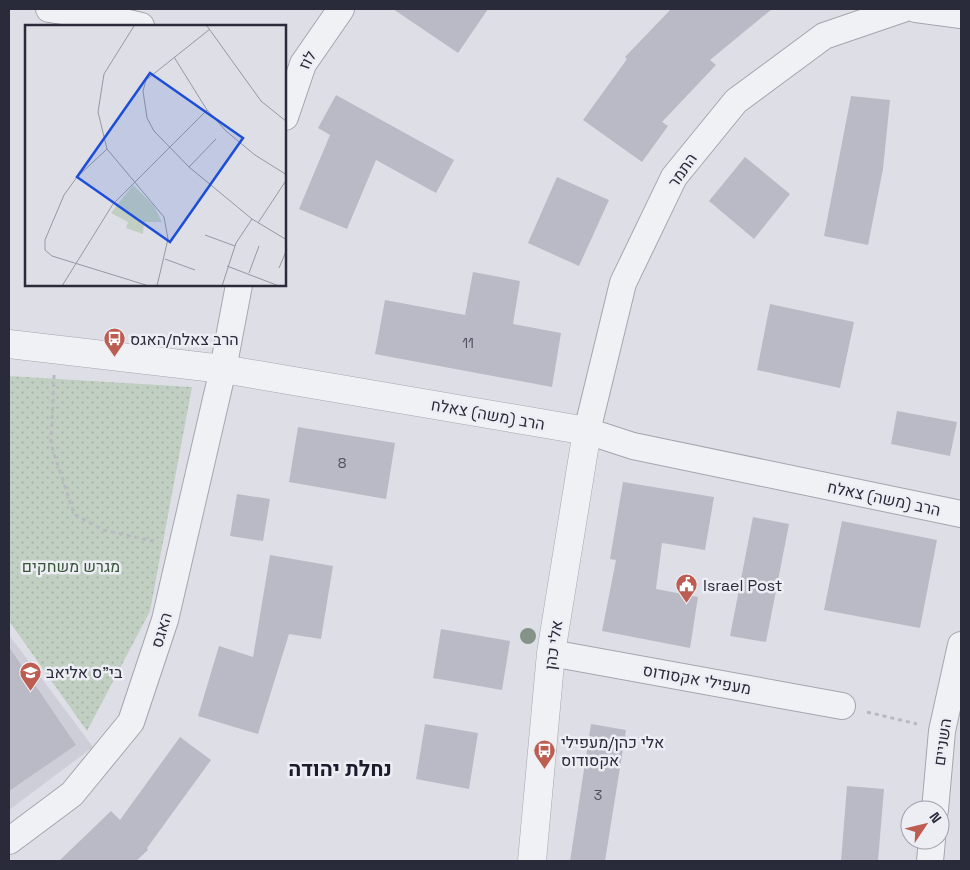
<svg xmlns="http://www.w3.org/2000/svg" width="970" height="870" font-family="'Space Grotesk',Heebo,sans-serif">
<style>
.built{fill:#cdced7}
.grass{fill:url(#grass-dots)}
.building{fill:#b9bac5}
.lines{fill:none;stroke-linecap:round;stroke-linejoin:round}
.minor-casing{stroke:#a4a5af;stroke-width:28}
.tertiary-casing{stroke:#a4a5af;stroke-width:29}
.path{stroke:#b8bac1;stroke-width:3;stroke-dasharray:4 4;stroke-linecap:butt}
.minor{stroke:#f0f1f5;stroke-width:26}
.tertiary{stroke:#f0f1f5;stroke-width:28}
.tree{fill:#839387}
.labels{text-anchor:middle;stroke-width:5;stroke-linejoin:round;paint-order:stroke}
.number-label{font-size:14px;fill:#4d4f5e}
.street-label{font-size:16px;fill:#292b3b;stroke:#edeef4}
.poi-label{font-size:16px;fill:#292b3b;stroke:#edeef4;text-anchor:start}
.park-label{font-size:16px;fill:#38553a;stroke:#edeef4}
.district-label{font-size:21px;font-weight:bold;fill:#1b1d2c;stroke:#edeef4}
.inset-road{fill:none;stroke:#9697a2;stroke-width:1}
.view{fill:#1d4ed8;fill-opacity:0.15;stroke:#1d4ed8;stroke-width:2.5}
.inset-edge{fill:none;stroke:#292b3b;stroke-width:2.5}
</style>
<defs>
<pattern id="grass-dots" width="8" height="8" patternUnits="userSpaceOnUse" patternTransform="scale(1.25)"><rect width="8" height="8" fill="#c0cfc1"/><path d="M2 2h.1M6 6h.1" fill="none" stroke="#a5b2a7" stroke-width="1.8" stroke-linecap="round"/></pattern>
</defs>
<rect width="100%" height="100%" fill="#dedfe6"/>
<polygon class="built" points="9,635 93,747 9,810"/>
<polygon class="grass" points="9,376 192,387 150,611 87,731 9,621"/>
<g class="building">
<polygon points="393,9 488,9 458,53"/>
<polygon points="671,9 772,9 710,60 716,65 662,122 668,126 642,162 583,120 627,59 625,57"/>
<polygon points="336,95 454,160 436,193 376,160 347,229 299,209 330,135 318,128"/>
<polygon points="851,96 890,100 883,169 868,245 824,236"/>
<polygon points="745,157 790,194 754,239 709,201"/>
<polygon points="557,177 609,200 579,266 528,243"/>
<polygon points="473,272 520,281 513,324 561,333 552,387 375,354 385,300 465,315"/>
<polygon points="770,304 854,322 840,388 757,370"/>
<polygon points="897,411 957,422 950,456 891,444"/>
<polygon points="298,427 395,443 386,499 289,482"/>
<polygon points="623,482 714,497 705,550 662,543 656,589 698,597 690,648 602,631 616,560 610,559"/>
<polygon points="237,494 270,499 263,541 230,536"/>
<polygon points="753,517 789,524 766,642 730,636"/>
<polygon points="842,521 937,540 920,628 824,610"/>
<polygon points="270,555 333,566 321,639 289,634 258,734 198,716 219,646 253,657"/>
<polygon points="441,629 510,641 502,690 433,678"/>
<polygon points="9,647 76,745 9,791"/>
<polygon points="425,724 478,733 469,789 416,779"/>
<polygon points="591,724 626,730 605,861 570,861"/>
<polygon points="180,737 211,760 147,848 148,850 136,861 59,861 111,811 120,820"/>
<polygon points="847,786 884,789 878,861 841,861"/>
</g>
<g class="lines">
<defs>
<g id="minor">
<polyline points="49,9 102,17 141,26"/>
<polyline points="903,9 824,36 736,101 674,177 623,283 587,431 633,446 961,514"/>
<polyline points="916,9 961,15"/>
<polyline points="285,117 303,64 341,9"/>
<polyline points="551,653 842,706"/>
<polyline points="935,810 942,731 961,645"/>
<polyline points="9,841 72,794 131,722 165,620 223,369 239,285"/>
<polyline points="930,861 932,840"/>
</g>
<polyline id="tertiary" points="9,344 223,369 587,431 551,653 532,861"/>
</defs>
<use href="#minor" class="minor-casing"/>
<use href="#tertiary" class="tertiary-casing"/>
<g class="path">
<polyline points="54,375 51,444 74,514 103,530 157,542"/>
<polyline points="867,712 917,724"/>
</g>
<use href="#minor" class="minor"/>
<use href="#tertiary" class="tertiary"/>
</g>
<circle class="tree" cx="528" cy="636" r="8"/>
<defs>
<symbol id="bus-pin" viewBox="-11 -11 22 30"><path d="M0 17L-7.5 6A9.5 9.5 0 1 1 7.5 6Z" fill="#bd5d51" stroke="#edeef4"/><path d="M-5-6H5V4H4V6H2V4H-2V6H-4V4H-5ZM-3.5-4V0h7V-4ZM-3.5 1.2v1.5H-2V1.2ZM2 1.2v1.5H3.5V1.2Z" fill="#fff"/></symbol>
<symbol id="civic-pin" viewBox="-11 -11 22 30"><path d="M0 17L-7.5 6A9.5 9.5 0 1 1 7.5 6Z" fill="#bd5d51" stroke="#edeef4"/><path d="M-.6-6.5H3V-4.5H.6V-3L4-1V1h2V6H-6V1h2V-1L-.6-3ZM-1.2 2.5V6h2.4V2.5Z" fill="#fff"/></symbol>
<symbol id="school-pin" viewBox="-11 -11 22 30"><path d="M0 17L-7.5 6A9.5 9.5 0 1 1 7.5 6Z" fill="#bd5d51" stroke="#edeef4"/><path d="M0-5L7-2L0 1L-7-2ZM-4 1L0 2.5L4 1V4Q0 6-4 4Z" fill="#fff"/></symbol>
</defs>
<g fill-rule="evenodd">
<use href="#bus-pin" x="102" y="326" width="25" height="34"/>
<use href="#civic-pin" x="674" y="572" width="25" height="34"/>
<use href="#school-pin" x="18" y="660" width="25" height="34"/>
<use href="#bus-pin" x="532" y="738" width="25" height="34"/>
</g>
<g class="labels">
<g class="number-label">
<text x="468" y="348">11</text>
<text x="342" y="468">8</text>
<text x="598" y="800">3</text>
</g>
<g class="street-label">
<text transform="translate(307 60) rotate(-61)" y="6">לוז</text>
<text transform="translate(682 170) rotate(-55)" y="6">התמר</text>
<text transform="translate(488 414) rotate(10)" y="6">הרב (משה) צאלח</text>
<text transform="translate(884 498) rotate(12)" y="6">הרב (משה) צאלח</text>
<text transform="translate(161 630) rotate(-73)" y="6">האגס</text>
<text transform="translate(553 645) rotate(-82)" y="6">אלי כהן</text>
<text transform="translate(697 679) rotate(10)" y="6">מעפילי אקסודוס</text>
<text transform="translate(942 742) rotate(-82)" y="6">השניים</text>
</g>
<g class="poi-label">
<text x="130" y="345">הרב צאלח/האגס</text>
<text x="703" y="591">Israel Post</text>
<text x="46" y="678">בי"ס אליאב</text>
<text x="561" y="748">אלי כהן/מעפילי<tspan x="561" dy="18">אקסודוס</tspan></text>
</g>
<g class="park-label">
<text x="71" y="572">מגרש משחקים</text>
</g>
<g class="district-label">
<text x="340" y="776">נחלת יהודה</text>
</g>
</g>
<g transform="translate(25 25)">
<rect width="261" height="261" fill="#dedfe6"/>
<path d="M108,160L129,181L137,197H119L118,209L101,203L103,197L86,188Z" fill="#c0cfc1"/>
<path class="inset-road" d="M109,1L79,49L73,87L82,124L139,192L143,214L132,261M182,1L236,76L262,97M185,4L121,55L118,66L122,93L129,106L164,142L227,194L262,215M149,32L182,85L201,106L230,130L262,150M82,124L52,152L39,170L20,215V225L27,231L124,261M164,142L191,114M233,198L262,154M180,210L210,221M140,234L170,245M202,241L254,261M254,243L262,224M224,248L234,221M37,261L88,179L182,85M197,261L211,218L227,194"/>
<path class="view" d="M125,48L218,113L145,217L52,152Z"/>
<rect width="261" height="261" class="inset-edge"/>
</g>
<rect width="970" height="870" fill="none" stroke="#292b3b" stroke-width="20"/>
<g transform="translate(925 825) rotate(55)"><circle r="24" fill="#edeef4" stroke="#9fa0aa"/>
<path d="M0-4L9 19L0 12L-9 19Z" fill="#bd5d51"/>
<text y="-8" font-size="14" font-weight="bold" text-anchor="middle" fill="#292b3b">N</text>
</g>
</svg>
